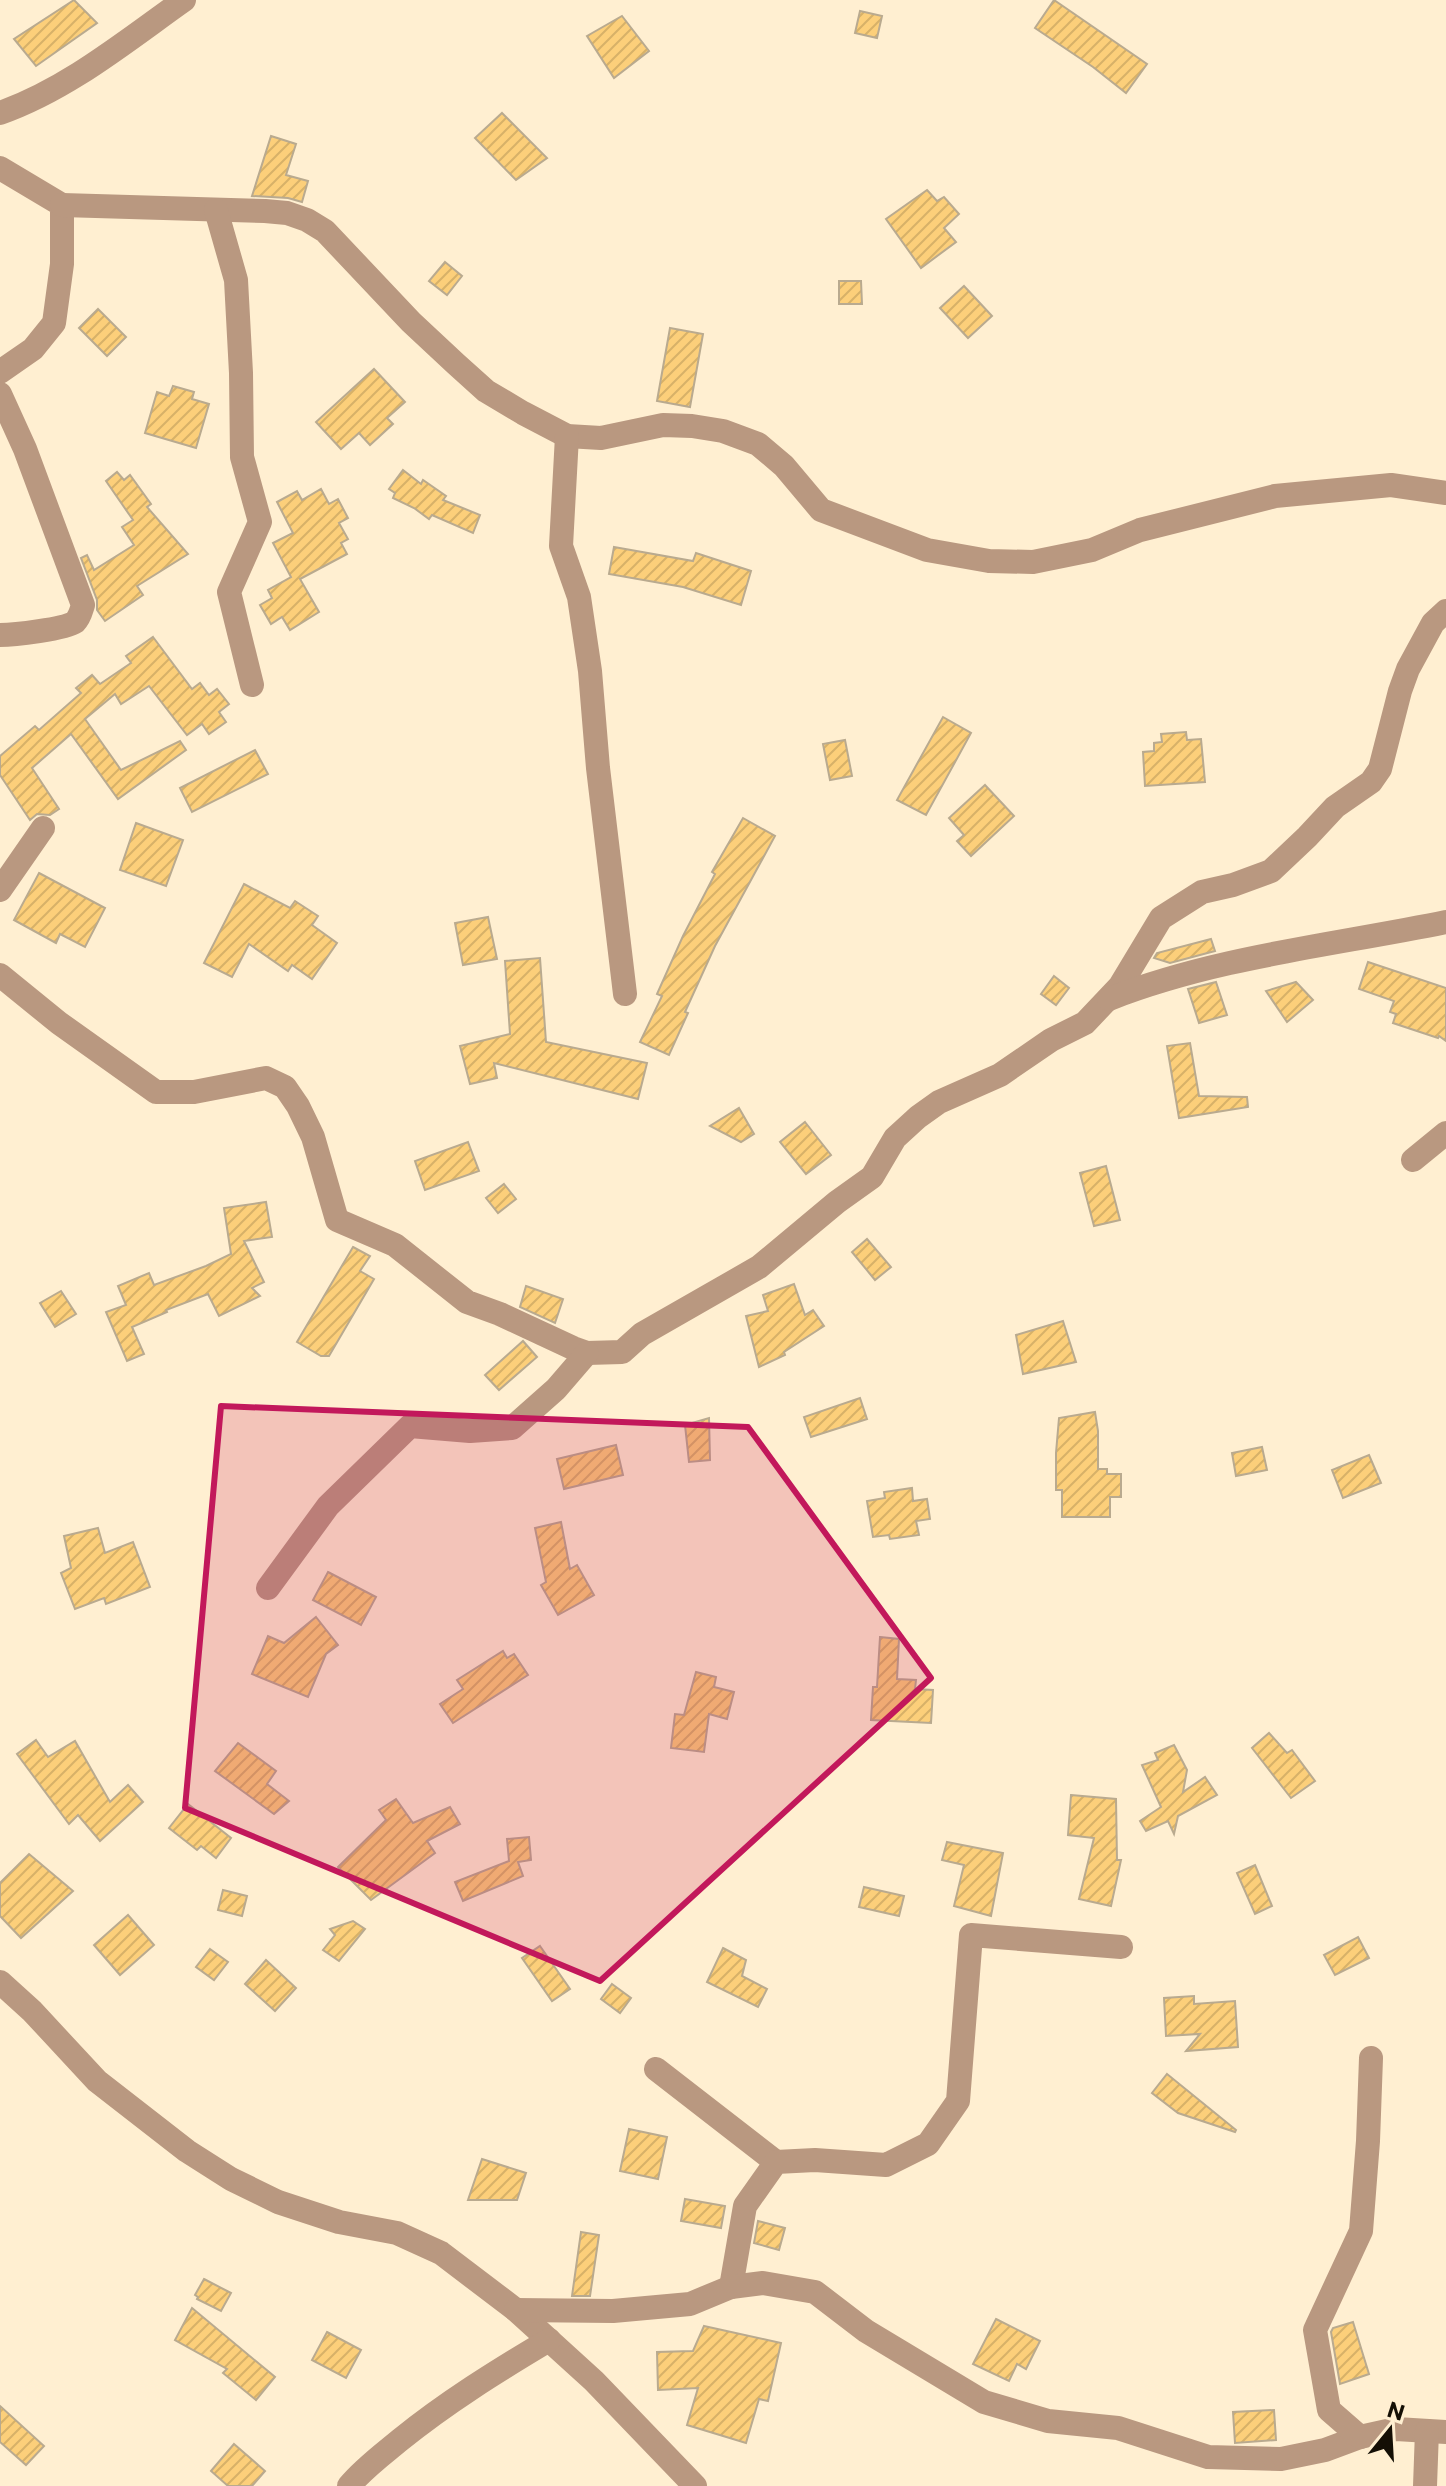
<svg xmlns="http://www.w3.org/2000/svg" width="1446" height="2486" font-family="Commissioner,sans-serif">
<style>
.building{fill:url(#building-hatch);stroke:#b9aa8f;stroke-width:2}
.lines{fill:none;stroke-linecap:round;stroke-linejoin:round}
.street{stroke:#b99880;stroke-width:24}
.marked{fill:#c2185b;fill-opacity:0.2;stroke:#c2185b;stroke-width:6;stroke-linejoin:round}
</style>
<defs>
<pattern id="building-hatch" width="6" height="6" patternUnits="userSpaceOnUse" patternTransform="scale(2)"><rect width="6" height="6" fill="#fccf7a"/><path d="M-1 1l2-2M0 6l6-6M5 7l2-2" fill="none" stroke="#d7b168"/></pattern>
</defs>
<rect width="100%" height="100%" fill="#ffefd1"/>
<g class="building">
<polygon points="74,0 97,23 36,66 14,39"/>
<polygon points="1054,0 1147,64 1126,93 1093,67 1035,28"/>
<polygon points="860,11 882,16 877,38 855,33"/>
<polygon points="622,16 649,51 614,78 587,36"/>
<polygon points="502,113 547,158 516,180 475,138"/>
<polygon points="271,136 296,144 286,175 308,181 302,202 288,198 252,196"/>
<polygon points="927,190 937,201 944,197 959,214 944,228 956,242 921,268 886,219"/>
<polygon points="445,262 462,276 447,295 429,281"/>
<polygon points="839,281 861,281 862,304 839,304"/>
<polygon points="964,286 992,316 968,338 940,308"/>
<polygon points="98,309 126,337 107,356 79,328"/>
<polygon points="670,328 703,334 690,407 657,401"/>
<polygon points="374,369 405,402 387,418 393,424 370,445 359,433 341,449 316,422"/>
<polygon points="173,386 194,392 192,399 209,404 196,448 145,433 157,392 169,396"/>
<polygon points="403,470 421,484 423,480 446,496 443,500 480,515 473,533 432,515 429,519 414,508 393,498 395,493 389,489"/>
<polygon points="117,472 124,480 130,475 151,504 147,507 188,554 137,586 143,595 105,621 97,610 97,600 81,558 87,555 94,570 134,545 122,527 133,520 106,481"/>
<polygon points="321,489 329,504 338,499 348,518 339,523 348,539 341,543 347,554 300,579 319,612 290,630 282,617 271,624 260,605 272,598 268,590 291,577 273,543 293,533 277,502 297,491 302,500"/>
<polygon points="614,547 693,561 696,553 751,571 741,605 683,587 609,574"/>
<polygon points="153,637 192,689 200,683 209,695 217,689 229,704 219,712 226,722 209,734 202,724 187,735 149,686 121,704 115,694 85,719 121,770 180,741 186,750 118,799 71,734 32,768 59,809 50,815 37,814 30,820 0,775 0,756 35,726 39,730 81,693 76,688 92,675 100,684 131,663 126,656"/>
<polygon points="943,717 971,733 926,815 897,800"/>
<polygon points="1186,732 1187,740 1201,739 1205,782 1145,786 1143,752 1154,751 1154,743 1162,742 1161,734"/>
<polygon points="845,740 852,776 830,780 823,744"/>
<polygon points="255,750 268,774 192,812 180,788"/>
<polygon points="985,785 1014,816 971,856 957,841 964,835 949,818"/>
<polygon points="743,818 775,836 715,946 685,1012 688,1013 669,1055 640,1042 662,996 657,994 683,936 715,874 712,872"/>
<polygon points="136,823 183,840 166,886 120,870"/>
<polygon points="39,873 105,908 85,947 60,934 56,943 14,920"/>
<polygon points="244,884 290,908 295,901 318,916 312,925 337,943 312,979 292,965 288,971 249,944 232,977 204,963"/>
<polygon points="488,917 497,959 463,965 455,923"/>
<polygon points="1211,939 1215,951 1170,963 1154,958 1157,953"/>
<polygon points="540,958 546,1042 647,1063 638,1099 494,1063 497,1078 470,1084 460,1046 510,1034 505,961"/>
<polygon points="1368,962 1446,988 1446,1041 1439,1036 1438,1038 1393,1023 1396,1014 1390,1012 1394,1001 1359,989"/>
<polygon points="1054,976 1069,988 1056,1005 1041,994"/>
<polygon points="1216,982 1227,1015 1199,1023 1188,989"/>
<polygon points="1296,982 1313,1000 1287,1022 1266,991"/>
<polygon points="1190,1043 1199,1096 1247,1097 1248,1107 1179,1118 1167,1046"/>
<polygon points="739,1108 754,1134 741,1142 710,1126"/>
<polygon points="805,1122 831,1155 806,1174 780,1142"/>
<polygon points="468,1142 479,1171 425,1190 415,1161"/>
<polygon points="1106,1166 1120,1220 1094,1226 1080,1173"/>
<polygon points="504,1184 516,1199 498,1213 486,1198"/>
<polygon points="266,1202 272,1237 244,1241 264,1282 252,1288 260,1296 219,1316 208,1294 166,1310 167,1312 132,1327 144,1354 127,1361 106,1312 126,1305 118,1286 149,1273 154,1285 206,1266 231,1254 224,1208"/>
<polygon points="867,1239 891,1267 875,1280 852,1252"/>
<polygon points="353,1247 370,1256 360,1271 374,1279 329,1356 321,1356 297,1342"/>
<polygon points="794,1284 805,1315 813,1310 824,1326 784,1352 785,1355 759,1367 746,1316 768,1311 763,1295"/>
<polygon points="526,1286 563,1299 555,1323 520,1307"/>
<polygon points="61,1291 76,1314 55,1327 40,1303"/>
<polygon points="1063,1321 1076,1362 1023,1374 1016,1335"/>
<polygon points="523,1341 537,1357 499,1390 485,1375"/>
<polygon points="860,1398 867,1419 811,1437 804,1417"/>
<polygon points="1095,1412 1098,1431 1098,1469 1107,1469 1107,1474 1121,1474 1121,1497 1110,1497 1110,1517 1062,1517 1062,1490 1056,1490 1056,1453 1059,1418"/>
<polygon points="709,1418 710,1460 689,1462 685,1425"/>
<polygon points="616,1445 623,1475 564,1489 557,1459"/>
<polygon points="1262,1447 1267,1470 1236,1476 1232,1453"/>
<polygon points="1369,1455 1381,1483 1343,1498 1332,1470"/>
<polygon points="912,1488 913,1501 927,1499 930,1519 916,1521 919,1535 890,1539 889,1535 873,1537 867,1501 885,1498 884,1492"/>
<polygon points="561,1522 570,1569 577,1565 594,1595 558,1615 541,1585 546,1582 535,1528"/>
<polygon points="98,1528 105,1553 133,1542 150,1587 106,1604 104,1598 75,1609 61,1573 71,1568 64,1536"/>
<polygon points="328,1572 376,1597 361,1625 313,1600"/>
<polygon points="316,1617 338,1645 326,1654 308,1697 252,1674 268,1636 284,1643"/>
<polygon points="880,1637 899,1639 897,1679 916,1680 915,1689 933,1690 931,1723 871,1720 873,1687 877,1687"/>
<polygon points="503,1651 507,1658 514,1654 528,1675 453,1723 440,1704 463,1689 457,1680"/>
<polygon points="696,1672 716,1677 714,1687 734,1692 727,1719 709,1714 704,1752 671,1748 675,1714 684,1715"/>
<polygon points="1269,1733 1287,1753 1292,1750 1315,1781 1291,1798 1252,1748"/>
<polygon points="36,1740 48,1757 75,1741 110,1802 128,1785 143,1802 100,1841 78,1815 69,1824 17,1754"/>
<polygon points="238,1743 276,1771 267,1784 289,1801 274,1814 215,1771"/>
<polygon points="1174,1745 1187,1770 1183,1792 1205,1777 1217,1795 1178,1816 1174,1834 1168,1821 1146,1831 1140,1821 1161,1807 1142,1765 1158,1760 1155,1753"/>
<polygon points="1071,1795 1116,1799 1117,1860 1121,1860 1111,1906 1079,1899 1094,1838 1068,1835"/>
<polygon points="396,1799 413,1823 450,1807 460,1824 427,1841 435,1853 371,1900 338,1867 386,1820 379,1810"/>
<polygon points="188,1804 231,1838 216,1858 201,1846 197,1850 169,1828"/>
<polygon points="529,1837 531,1860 518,1862 523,1876 463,1901 455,1882 509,1861 507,1839"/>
<polygon points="947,1842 1003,1853 991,1916 954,1906 964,1865 942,1860"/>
<polygon points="29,1854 73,1891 21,1938 0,1916 0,1883"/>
<polygon points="1255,1865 1272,1906 1255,1914 1237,1873"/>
<polygon points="864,1887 904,1896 899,1916 859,1907"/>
<polygon points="223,1890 247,1896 242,1916 218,1910"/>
<polygon points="128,1915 154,1945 120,1975 94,1945"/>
<polygon points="353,1921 365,1929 339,1961 323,1950 335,1935 330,1929"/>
<polygon points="1358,1937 1369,1958 1335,1975 1324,1955"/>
<polygon points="540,1946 570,1989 552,2001 522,1958"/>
<polygon points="723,1948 746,1960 742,1976 767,1989 758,2007 707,1982"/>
<polygon points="210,1949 228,1962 214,1980 196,1967"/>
<polygon points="266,1960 296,1988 275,2011 245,1984"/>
<polygon points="612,1984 631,1998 620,2013 601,1999"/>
<polygon points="1194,1996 1194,2004 1235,2001 1238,2047 1186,2051 1200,2034 1166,2036 1164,1998"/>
<polygon points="1167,2074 1236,2130 1235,2132 1178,2113 1152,2093"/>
<polygon points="629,2129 667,2137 658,2179 620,2171"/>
<polygon points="482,2159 526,2173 517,2200 468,2200"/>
<polygon points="685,2199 725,2206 721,2228 681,2221"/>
<polygon points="758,2221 785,2228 779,2250 754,2243"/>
<polygon points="581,2232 599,2235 590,2296 572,2296"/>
<polygon points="204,2279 231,2293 221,2311 197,2299 198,2297 195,2295"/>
<polygon points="192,2308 275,2377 256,2400 223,2373 227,2369 175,2340"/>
<polygon points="996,2319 1040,2341 1026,2369 1017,2364 1009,2381 973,2364"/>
<polygon points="1353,2322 1369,2374 1340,2384 1331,2332 1333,2328"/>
<polygon points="704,2326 781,2343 768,2401 759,2399 746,2443 687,2425 698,2388 658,2390 657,2352 693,2351"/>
<polygon points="327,2332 361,2350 346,2378 312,2360"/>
<polygon points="0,2406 44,2446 26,2465 0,2442"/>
<polygon points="1274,2410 1276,2440 1235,2443 1233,2412"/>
<polygon points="234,2444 265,2471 252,2486 228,2486 211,2471"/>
</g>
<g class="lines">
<g class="street">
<path d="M0,113C68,89 126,41 184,0"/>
<polyline points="0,168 62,205 62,264 54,323 33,349 0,372"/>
<polyline points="62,205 265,211 287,213 307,220 325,231 411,322 456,364 486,391 523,413 567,436 601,438 663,425 692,426 723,431 758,444 784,466 821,510 927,550 989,561 1033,562 1092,550 1140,530 1275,496 1391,485 1446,493"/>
<polyline points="216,210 236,280 241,373 242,457 260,522 229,592 252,685"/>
<path d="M0,394L25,449L83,605C81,611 80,617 75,622C65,629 14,635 0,635"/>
<polyline points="567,436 561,546 579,597 590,671 598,768 625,994"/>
<polyline points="0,890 43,828"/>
<polyline points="0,975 59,1023 156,1092 194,1092 266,1078 285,1087 298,1106 313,1137 337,1220 395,1245 467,1302 500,1314 573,1348 587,1353 622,1352 642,1334 759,1267 837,1202 872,1177 895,1138 918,1117 939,1102 1000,1075 1051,1040 1085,1023 1120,986 1161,918 1202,892 1233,885 1271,871 1307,837 1335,807 1371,782 1380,769 1400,691 1408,669 1433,623 1446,611"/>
<path d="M1109,999C1216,957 1334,945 1446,922"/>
<polyline points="1413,1160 1446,1133"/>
<polyline points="268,1588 328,1506 410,1426 470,1431 512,1428 556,1389 587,1353"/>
<polyline points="0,1982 32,2011 97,2081 187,2151 231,2179 278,2202 339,2222 397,2233 441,2253 516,2310 594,2381 695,2486"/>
<polyline points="656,2069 776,2162"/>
<polyline points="731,2287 745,2206 776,2162 815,2160 886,2165 928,2144 958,2101 971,1935 1121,1947"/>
<polyline points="516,2310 613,2311 690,2304 731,2287 763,2283 815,2292 866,2331 984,2402 1048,2421 1118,2428 1208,2457 1281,2459 1325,2450 1360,2437 1396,2429 1446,2432"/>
<polyline points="1360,2437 1329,2410 1315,2330 1361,2231 1368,2141 1371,2058"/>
<path d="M349,2486C364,2468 382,2455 400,2440C447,2402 497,2371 549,2340"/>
<polyline points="1425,2486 1427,2431"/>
</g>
</g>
<path class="marked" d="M221,1406L748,1427L931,1678L600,1981L185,1808Z"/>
<g transform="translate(1390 2430) rotate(18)" stroke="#ffefd1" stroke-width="6" paint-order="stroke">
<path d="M0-6L14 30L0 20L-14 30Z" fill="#140f05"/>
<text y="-12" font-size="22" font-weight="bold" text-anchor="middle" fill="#140f05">N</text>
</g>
</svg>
